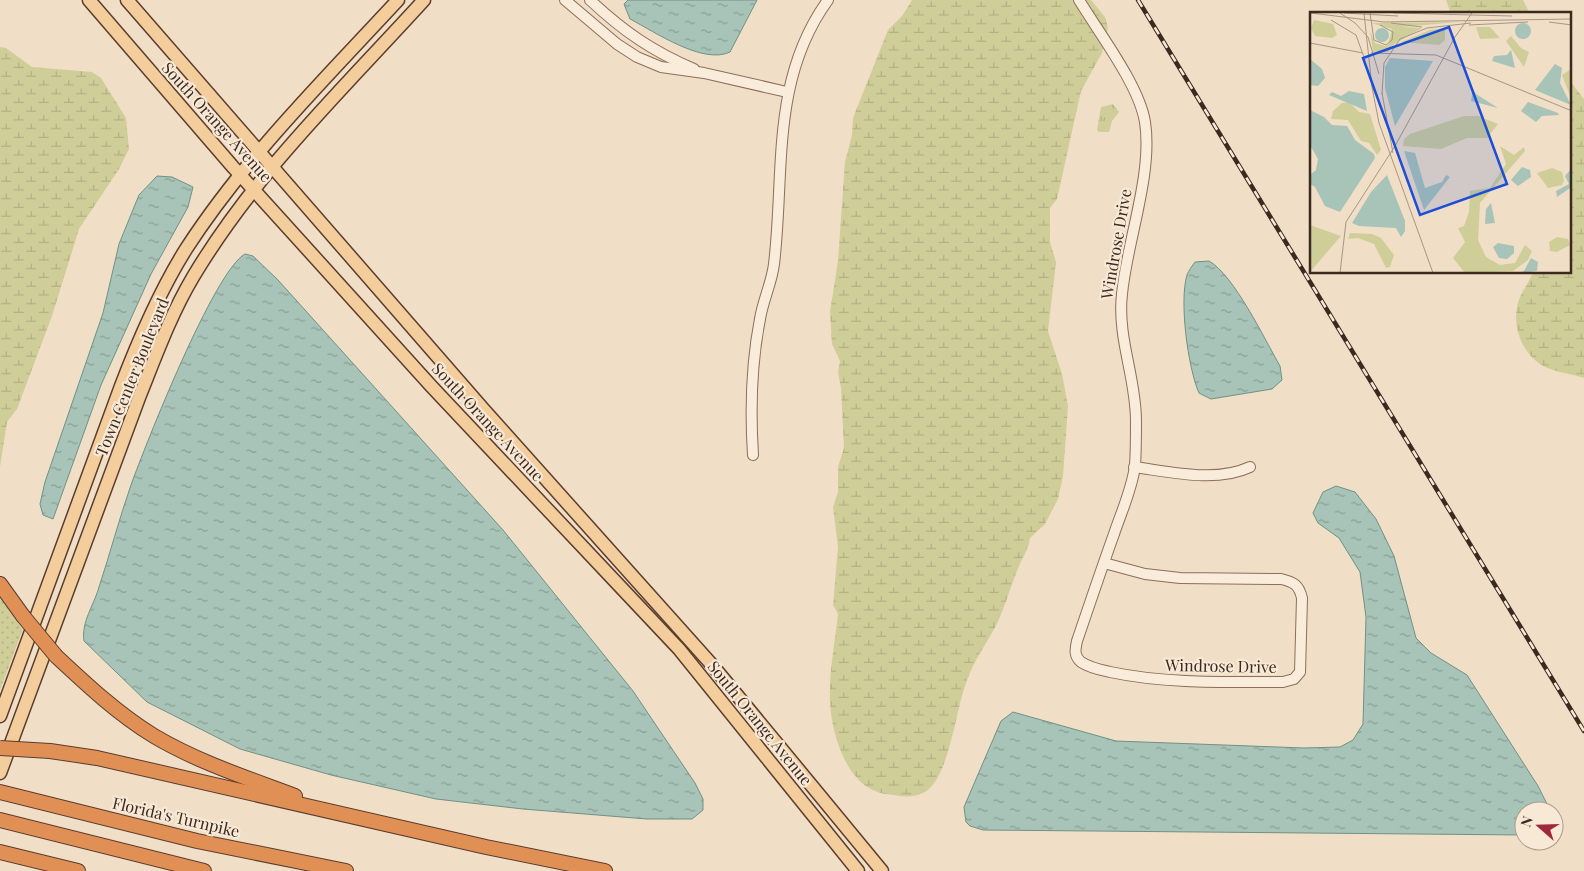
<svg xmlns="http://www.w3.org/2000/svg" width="1584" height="871" font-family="'Playfair Display',serif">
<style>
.grass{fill:url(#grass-dots)}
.wetland{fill:url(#wetland-marsh)}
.park{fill:url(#park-tufts)}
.water{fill:url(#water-ripples);stroke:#6e9284}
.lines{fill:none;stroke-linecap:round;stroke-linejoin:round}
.minor-casing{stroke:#8c6e5b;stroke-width:12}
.major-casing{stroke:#5a3d2f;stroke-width:15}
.highway-casing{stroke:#5a3d2f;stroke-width:16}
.minor{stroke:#faecda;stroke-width:10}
.major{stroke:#f4cd9d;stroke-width:12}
.highway{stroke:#e19055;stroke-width:14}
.rail-casing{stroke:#3c291f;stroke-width:4.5}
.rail{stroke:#f7e9d6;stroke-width:2.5;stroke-dasharray:8;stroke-linecap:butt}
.highway-bridge-casing{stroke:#5a3d2f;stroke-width:16;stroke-linecap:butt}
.highway-bridge{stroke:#e19055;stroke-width:14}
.labels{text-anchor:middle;stroke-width:4.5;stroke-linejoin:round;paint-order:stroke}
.street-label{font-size:16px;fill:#3c291f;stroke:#f7e9d6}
.inset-road{fill:none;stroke:#a89683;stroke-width:1}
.view{fill:#1d4ed8;fill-opacity:0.15;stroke:#1d4ed8;stroke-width:2.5}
.inset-edge{fill:none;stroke:#3c291f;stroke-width:2.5}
</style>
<defs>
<pattern id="grass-dots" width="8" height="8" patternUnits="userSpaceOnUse" patternTransform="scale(1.25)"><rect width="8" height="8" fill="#cfce99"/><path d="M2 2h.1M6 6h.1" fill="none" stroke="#b3b183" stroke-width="1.8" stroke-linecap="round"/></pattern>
<pattern id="wetland-marsh" width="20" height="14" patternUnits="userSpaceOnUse" patternTransform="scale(1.25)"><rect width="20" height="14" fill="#cfce99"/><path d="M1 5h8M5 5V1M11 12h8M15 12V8" fill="none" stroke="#b3b183"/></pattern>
<pattern id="park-tufts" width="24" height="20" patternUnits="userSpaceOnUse" patternTransform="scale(1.25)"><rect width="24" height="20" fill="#cfce99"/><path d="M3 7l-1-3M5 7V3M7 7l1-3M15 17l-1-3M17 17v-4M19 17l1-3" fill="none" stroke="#b3b183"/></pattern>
<pattern id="water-ripples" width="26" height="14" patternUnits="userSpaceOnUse" patternTransform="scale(1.25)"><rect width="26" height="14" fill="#a8c3b7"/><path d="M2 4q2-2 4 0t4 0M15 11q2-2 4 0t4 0" fill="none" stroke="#8a9e94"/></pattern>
</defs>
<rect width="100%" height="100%" fill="#f0dec6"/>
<polygon class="grass" points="0,595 23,629 0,690"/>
<g class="wetland">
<path d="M912,0H1091L1105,17L1108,28L1102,53L1081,91L1057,199L1050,208V242L1056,262L1048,331L1062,374L1068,406L1063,476L1058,499L1045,524L1030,538C1029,549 1023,556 1019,566C1010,587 1004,612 992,633C982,650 971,666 965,686C956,712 949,771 929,789C916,800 901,796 886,794C847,789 831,734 830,700C829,672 835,642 838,614L833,605L838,547L833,507L838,492V467L844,448L841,388L838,372L840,361L832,344L830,312L838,261L845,162L852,135L853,118L888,30L902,16Z"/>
<polygon points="1446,0 1523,0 1530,14 1451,14"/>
<polygon points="0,47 6,48 32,67 92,72 101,78 126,118 129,149 119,169 79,229 52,316 17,409 7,422 0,467"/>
<path d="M1570,81L1584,99V378C1573,374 1560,373 1550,369C1522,359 1509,323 1520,297C1524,289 1529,281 1533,273L1570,272Z"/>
</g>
<polygon class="park" points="1113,104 1119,112 1112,121 1109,132 1099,132 1097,130 1101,107"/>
<g class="water">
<path d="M628,0H757L730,52C703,65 655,32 630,19L624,4Z"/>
<polygon points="157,176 172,177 193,187 188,207 151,274 101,385 53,519 43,515 40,504 45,482 103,313 119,244 139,195"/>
<path d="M245,254L253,256L278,280L503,530L633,691L695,783L703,799V810L692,819H647L523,809L436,799L331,775L240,749L147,702L84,641C81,622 94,605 99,587C110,554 119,519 131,485C145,446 214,271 245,254Z"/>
<path d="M1209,261C1234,275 1265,340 1280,366L1282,380L1272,389L1211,399L1199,393C1188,368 1179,301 1187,275C1189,270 1192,266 1195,262Z"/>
<polygon points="1336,486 1355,492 1376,519 1394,556 1416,638 1431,653 1467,675 1538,786 1548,806 1549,811 1524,811 1524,835 983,830 970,826 966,822 964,807 1001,721 1013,712 1116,741 1304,748 1340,747 1353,740 1363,724 1366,617 1360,572 1339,538 1318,523 1313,513 1323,492"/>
</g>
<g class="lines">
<defs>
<g id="minor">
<polyline points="565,0 617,44 637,57 661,67 704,73 787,92"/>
<path d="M590,0C623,31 652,51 694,69"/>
<path d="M1079,0C1099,33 1139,85 1145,122C1153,174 1127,241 1122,294C1117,338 1136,377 1136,421C1136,435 1136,451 1135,466C1132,489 1121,513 1114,534C1101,570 1089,606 1077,641C1075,650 1074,656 1081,662C1090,668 1101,670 1110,672C1167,684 1225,682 1283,682L1294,679L1300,672L1302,598C1299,585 1294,582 1281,579L1180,578L1145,574L1104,563"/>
<path d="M753,455C750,408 751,365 760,319C763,300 772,282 774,264C785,172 770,80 828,0"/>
<path d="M1134,467C1171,472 1216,483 1250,467"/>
</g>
<g id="major">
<polyline points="89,0 233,167 432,387 679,649 858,871"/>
<polyline points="127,0 484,410 713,666 882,871"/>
<path d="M0,716L121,386C139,339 159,292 186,249C245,158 324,80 398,0"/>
<path d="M0,773L140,395C156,355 171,314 193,277C255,173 343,89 424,0"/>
</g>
<g id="highway">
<polyline points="0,584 23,616"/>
<path d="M56,656C87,685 118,714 154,736C198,762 247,778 295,796"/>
<polyline points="50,751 97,758 486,847 605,871"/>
<polyline points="0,792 197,841 346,871"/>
<polyline points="0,820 204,871"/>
<polyline points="0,852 78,871"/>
</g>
</defs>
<use href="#minor" class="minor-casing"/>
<use href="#major" class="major-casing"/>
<use href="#highway" class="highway-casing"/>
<use href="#minor" class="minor"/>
<use href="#major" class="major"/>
<use href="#highway" class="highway"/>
<defs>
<polyline id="rail" points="1138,0 1584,731"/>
</defs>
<use href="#rail" class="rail-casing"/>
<use href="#rail" class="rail"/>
<defs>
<g id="highway-bridge">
<polyline points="23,616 56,656"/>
<polyline points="0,748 50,751"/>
</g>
</defs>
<use href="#highway-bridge" class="highway-bridge-casing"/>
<use href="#highway-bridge" class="highway-bridge"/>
</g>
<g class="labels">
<g class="street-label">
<text transform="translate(217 122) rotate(48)" y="6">South Orange Avenue</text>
<text transform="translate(1116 244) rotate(-80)" y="6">Windrose Drive</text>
<text transform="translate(132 377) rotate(-68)" y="6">Town Center Boulevard</text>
<text transform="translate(488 422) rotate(47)" y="6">South Orange Avenue</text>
<text transform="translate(1221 666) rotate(1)" y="6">Windrose Drive</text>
<text transform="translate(760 723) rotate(51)" y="6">South Orange Avenue</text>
<text transform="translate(176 817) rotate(13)" y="6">Florida's Turnpike</text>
</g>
</g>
<g transform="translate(1310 12)">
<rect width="261" height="261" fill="#f0dec6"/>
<path d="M148,10L93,15L112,16L83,33L78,40H63L60,19L65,31L75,34L78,33L82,17L61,11Z" fill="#cfce99"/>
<path d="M4,8L23,12L27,23L22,26L5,24L1,16ZM166,15H180L190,26L170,27ZM135,16V28L129,33L91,30L120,18ZM201,24L211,36L219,40L214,55L196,29ZM261,57H262L261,86L252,63ZM39,90L49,100L60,102L71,138L67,143L59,131L51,129L38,108L21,107L23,99L32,91ZM154,104H168L188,112L177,126H157L131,137L93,134L94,127L100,122ZM190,134L204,143L214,135L215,139L170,191L168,228L176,245L190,253L205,251L215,233L222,239L218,248L203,259L155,261L143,246L155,230L148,216L154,214L159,200L160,179L180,176L196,152ZM242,156L252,160L254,169L252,173L238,176L227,161ZM0,213L31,224L0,260ZM40,221L62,222L71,226L84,243L80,255L76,256L64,232L48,226L38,227ZM247,225L258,227L260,233L247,240L240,239L239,230Z" fill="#cfce99"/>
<path d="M205 19a8 8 0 1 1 16 0a8 8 0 1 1-16 0ZM65 23a7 7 0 1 1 14 0a7 7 0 1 1-14 0ZM201,38L205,56L182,49L184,44L197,43ZM80,46L123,49L85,114L75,76V55ZM0,47L12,57L15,66L8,74L0,73ZM245,52L252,56L250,71L261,93L225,78ZM163,77L166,82L188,96L161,89ZM39,79L54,82L57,99L19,83L22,80L31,84ZM218,90L248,101L249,103L232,104L226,110L211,99ZM0,98L14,105L22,113L37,114L45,128L64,142L65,146L30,200L15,194L5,175L0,172V163L6,158L8,147L0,133ZM94,139L105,141L115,176L132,170L136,163L140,165L114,198ZM212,155L220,158L221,165L208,174L201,168ZM261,157L260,176L247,185L246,179L259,172L255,164ZM77,163L95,209V219L91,225L86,216L49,214L42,211L61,180ZM181,191L185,211L175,212L176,197ZM188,231L204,234V241L197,247L189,246L183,235ZM221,246L228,250L227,259L209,261L214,259Z" fill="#a8c3b7"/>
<path class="inset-road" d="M1,1L74,10L262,7M30,1L45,11L58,25L69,62M34,1L88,4M54,1L62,75L69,111L123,261M60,1L64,28L76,33L82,28L83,20L70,13M84,1L202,4M21,8L46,23L55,48M239,10L262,13M81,11L112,15M159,13L218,10M0,31L53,41M61,41L126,43L262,99M72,81L83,141M72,82L74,51L90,27L117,16L161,11M30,261L36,210L85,134L145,25L162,1"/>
<path class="view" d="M139,15L197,172L110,203L53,46Z"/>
<rect width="261" height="261" class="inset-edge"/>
</g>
<g transform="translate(1539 826) rotate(290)"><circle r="24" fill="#f7e9d6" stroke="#ac9c8d"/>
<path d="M0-4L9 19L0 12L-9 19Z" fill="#9d293a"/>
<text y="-8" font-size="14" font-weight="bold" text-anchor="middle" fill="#3c291f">N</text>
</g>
</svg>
